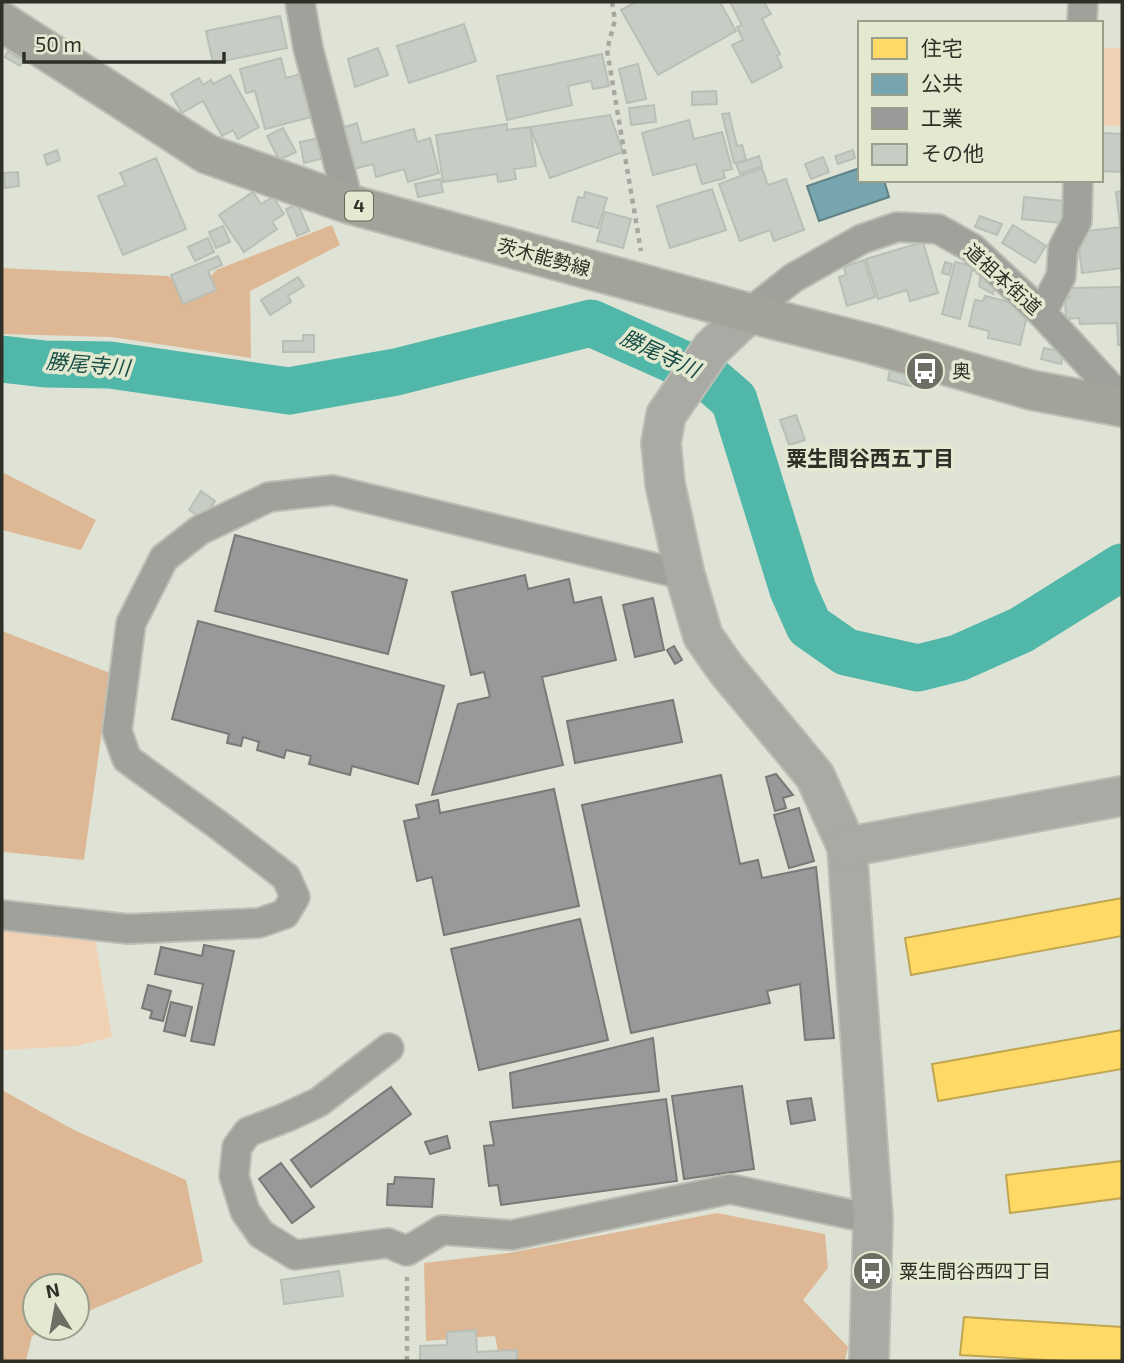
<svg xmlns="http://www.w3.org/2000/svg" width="1124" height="1363" font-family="'Exo 2','Noto Sans JP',sans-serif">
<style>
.green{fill:#f1d1b4}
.forest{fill:#deb895}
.homes{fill:#ffd966;stroke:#c0a653;stroke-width:2}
.public{fill:#76a5af;stroke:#608286;stroke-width:2}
.industry{fill:#999;stroke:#797a77;stroke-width:2}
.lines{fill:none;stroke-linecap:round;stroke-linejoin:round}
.river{stroke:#51b7a8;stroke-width:47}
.building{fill:#c7cdc4;stroke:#b9bfb6;stroke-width:2}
.street-casing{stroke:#bbbeb4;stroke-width:32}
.secondary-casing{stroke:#bbbeb4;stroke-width:42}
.primary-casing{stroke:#bbbeb4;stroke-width:42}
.path{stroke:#a7a8a0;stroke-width:4.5;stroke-dasharray:5 5;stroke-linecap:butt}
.street{stroke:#a1a19c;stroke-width:28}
.secondary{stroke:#a9aaa3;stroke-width:38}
.primary{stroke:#a3a39a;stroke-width:38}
.labels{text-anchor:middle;stroke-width:7;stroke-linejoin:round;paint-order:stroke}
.shield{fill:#e2e9d0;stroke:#64685a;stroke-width:2}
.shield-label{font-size:18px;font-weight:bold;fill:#2e3027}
.street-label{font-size:19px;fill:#2e3027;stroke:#e2e9d0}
.poi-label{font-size:19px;fill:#2e3027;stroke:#e2e9d0;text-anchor:start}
.water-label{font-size:21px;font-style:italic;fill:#184d46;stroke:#e2e9d0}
.neighbourhood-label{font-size:21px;font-weight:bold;fill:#2e3027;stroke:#e2e9d0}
</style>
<rect width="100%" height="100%" fill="#dfe3d6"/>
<g class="green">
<polygon points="1101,48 1122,48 1122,126 1101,125"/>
<polygon points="2,928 94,933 112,1037 78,1046 2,1050"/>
</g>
<g class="forest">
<polygon points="332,225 340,245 250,291 251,358 111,337 2,334 2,268 168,276 196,294 216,270"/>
<polygon points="2,472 96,520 81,550 2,530"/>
<polygon points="2,631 110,673 84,860 4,852 2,850"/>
<polygon points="2,1090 74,1130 186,1180 203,1262 77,1316 77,1286 35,1286 35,1328 50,1328 32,1336 26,1361 2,1361"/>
<polygon points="717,1213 825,1234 828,1268 803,1300 848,1347 845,1361 500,1361 495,1336 426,1341 424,1263 509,1253"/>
</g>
<g class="homes">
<polygon points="1122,898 1122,936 911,975 905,938"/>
<polygon points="1122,1030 1122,1069 938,1101 932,1064"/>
<polygon points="1122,1161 1122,1198 1010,1213 1006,1175"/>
<polygon points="964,1317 1122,1327 1122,1361 1065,1361 960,1355"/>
</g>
<polygon class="public" points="860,168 860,180 884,180 889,197 819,221 807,186"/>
<g class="industry">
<polygon points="235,535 407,580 388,654 215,611"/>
<polygon points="525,575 528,589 569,579 574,603 601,597 616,660 542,677 563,765 432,795 458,704 490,697 484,672 471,675 452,592"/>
<polygon points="653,598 664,650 635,657 623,605"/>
<polygon points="198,621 444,686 418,784 352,766 350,775 309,764 311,756 286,750 284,758 257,750 259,742 243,737 241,746 227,743 229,734 172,719"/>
<polygon points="674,646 682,660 675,664 667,650"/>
<polygon points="673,700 682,742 575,763 567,721"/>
<polygon points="776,774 793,795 783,798 786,808 775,811 766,777"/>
<polygon points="721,775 740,864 758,860 762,878 816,867 834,1038 805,1040 800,984 767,991 770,1003 631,1033 582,805"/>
<polygon points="554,789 579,906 444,935 432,877 417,881 404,821 419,818 416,805 438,800 440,813"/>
<polygon points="799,808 814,861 789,868 774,815"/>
<polygon points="580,919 608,1040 479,1070 451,949"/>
<polygon points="204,945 234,951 214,1045 191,1041 203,984 155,974 161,947 202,956"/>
<polygon points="148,985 171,991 163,1021 150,1018 152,1011 142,1008"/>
<polygon points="171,1002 192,1007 185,1036 164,1031"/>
<polygon points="653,1038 659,1091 513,1108 510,1073"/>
<polygon points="742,1086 754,1169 684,1179 672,1096"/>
<polygon points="391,1087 411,1114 311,1187 291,1160"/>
<polygon points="811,1098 815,1120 791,1124 787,1101"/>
<polygon points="666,1099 677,1181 501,1205 498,1185 489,1186 484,1146 494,1145 490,1122"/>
<polygon points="447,1136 450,1148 430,1154 425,1142"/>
<polygon points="281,1163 314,1207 292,1223 259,1179"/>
<polygon points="395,1177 434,1179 432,1207 387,1205 388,1184 394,1184"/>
</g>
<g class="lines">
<polyline class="river" points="2,359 45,364 110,365 289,391 396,372 591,323 703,373 734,400 793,590 809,626 846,652 918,668 958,658 1021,630 1122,567"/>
</g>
<g class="building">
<polygon points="636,2 720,2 736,31 658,75 621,10"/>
<polygon points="730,2 764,2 771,14 762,19 780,54 777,56 782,67 752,83 732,45 743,40 737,27 742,25"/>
<polygon points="280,16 287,48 213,63 206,31"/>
<polygon points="464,24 476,61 409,83 397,46"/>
<polygon points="378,48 388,75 355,87 348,59"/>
<polygon points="8,51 23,61 20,66 5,57"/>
<polygon points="602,54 609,86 593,89 591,81 568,86 572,105 507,120 497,76"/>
<polygon points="281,58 286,78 308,72 319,115 265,129 255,91 246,93 240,69"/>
<polygon points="638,64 646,99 627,103 619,69"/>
<polygon points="230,75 259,127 238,139 233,130 222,136 203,101 182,113 171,94 199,78 203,85 211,80 213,84"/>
<polygon points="716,91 717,104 692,105 692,92"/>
<polygon points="654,105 656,122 631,125 629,108"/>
<polygon points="729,113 737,146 742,145 746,160 734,163 722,114"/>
<polygon points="610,115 623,152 550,178 530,127"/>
<polygon points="689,120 694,139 722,132 732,169 723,171 725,178 702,184 696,164 653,175 642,133"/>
<polygon points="357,123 362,143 414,129 417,142 430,138 439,173 408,182 404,169 376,177 373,164 350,170 339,129"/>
<polygon points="507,124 507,130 530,127 536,166 514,169 516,179 498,182 497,174 443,182 436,135"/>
<polygon points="283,128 296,152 279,160 267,136"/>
<polygon points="1101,133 1122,134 1122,172 1101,171"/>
<polygon points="328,136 332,156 304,163 300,142"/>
<polygon points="57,150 60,160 47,165 44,155"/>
<polygon points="853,150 855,158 838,164 835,156"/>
<polygon points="759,156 762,166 740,174 736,164"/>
<polygon points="823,157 829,172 811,179 805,164"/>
<polygon points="156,158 186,229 123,255 98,196 126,185 120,173"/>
<polygon points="762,168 768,185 786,179 804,230 774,241 770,230 740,241 719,184"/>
<polygon points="18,172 19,186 5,188 4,173"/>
<polygon points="440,179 443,192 418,197 415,184"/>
<polygon points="712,189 726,230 670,248 657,206"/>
<polygon points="1122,191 1122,225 1120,225 1116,192"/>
<polygon points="253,192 261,204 273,197 284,214 272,222 277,229 244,252 219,215"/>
<polygon points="585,192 607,198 598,228 572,221 578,197 584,198"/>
<polygon points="1024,197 1064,201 1061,223 1022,219"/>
<polygon points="298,204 309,231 297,236 286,209"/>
<polygon points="605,212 631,219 623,248 597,241"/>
<polygon points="980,216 1002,224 997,235 975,227"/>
<polygon points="1013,225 1046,246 1035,263 1002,243"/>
<polygon points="223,226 230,242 216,248 209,232"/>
<polygon points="1122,227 1122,268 1082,273 1077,232"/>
<polygon points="208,238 214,252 195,261 188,247"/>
<polygon points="923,242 938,293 910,301 907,290 878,299 866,259"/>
<polygon points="218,256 222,265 208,271 216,290 183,304 171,275"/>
<polygon points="864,260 875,297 847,306 839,277 846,275 844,267"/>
<polygon points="945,262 952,264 949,275 942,273"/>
<polygon points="955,262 973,266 960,319 942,314"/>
<polygon points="981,271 996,281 993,294 979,286"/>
<polygon points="298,277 304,286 288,296 291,302 270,315 261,300"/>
<polygon points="1122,287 1122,345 1118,345 1117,323 1080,324 1079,318 1066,319 1065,298 1069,298 1068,288"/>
<polygon points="985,296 1025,306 1022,315 1027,316 1020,345 988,338 989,331 969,326 975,300 983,301"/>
<polygon points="303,335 314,335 314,352 283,352 283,341 303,341"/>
<polygon points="1044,348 1064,352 1061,364 1041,359"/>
<polygon points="890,370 914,377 911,386 888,380"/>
<polygon points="796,415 805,440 789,445 780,420"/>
<polygon points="201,491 215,501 203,519 189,510"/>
<polygon points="339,1271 343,1296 284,1304 281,1280"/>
<polygon points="476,1330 477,1352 517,1350 517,1361 420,1361 420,1346 447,1345 447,1332"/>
</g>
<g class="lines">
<defs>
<g id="street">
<polyline points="300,2 308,48 349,204"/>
<polyline points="1082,23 1083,2"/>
<polyline points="749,313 793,278 862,239 897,227 938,229 972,248 1042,313 1122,400"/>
<polyline points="1042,313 1061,276 1063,248 1077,221 1078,180"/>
<polyline points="2,915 128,929 259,923 285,914 295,897 286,877 221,827 127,759 117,731 131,623 164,558 200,530 269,497 333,490 685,575"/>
<polyline points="389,1048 319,1102 287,1117 248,1132 237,1147 234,1176 245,1211 261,1234 295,1255 388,1243 407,1251 442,1230 512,1235 730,1189 873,1219"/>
</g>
<g id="secondary">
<polyline points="749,313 712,348 666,415 661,443 665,484 685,575 703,636 726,669 815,776 847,847 873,1219 869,1361"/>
<polyline points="847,847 1122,796"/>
</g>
<polyline id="primary" points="2,22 207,154 349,204 764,317 871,344 1031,390 1122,407"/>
</defs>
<use href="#street" class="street-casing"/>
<use href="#secondary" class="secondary-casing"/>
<use href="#primary" class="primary-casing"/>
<g class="path">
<polyline points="612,2 615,20 607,50 641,251"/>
<polyline points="407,1361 407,1277"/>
</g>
<use href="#street" class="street"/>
<use href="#secondary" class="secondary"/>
<use href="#primary" class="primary"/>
</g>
<defs>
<symbol id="bus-disc" viewBox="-11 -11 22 22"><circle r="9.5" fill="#6c6f64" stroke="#e2e9d0"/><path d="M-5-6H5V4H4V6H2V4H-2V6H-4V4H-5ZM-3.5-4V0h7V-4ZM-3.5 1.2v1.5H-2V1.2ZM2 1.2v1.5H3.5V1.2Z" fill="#fff"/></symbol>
</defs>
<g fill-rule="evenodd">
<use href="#bus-disc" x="903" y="349" width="44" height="44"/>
<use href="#bus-disc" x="850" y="1249" width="44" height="44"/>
</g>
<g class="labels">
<rect class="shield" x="345" y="191.5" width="28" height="29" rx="5"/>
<g class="shield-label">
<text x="359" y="212">4</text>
</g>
<g class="street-label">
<text transform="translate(544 257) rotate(15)" y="7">茨木能勢線</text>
<text transform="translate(1003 279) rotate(42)" y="7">道祖本街道</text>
</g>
<g class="poi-label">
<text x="952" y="378">奥</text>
<text x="899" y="1278">粟生間谷西四丁目</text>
</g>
<g class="water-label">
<text transform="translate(660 354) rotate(25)" y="7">勝尾寺川</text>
<text transform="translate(88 365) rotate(5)" y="7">勝尾寺川</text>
</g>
<g class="neighbourhood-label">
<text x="870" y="466">粟生間谷西五丁目</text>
</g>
</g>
<rect width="1124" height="1363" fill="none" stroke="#2e3027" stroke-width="7"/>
<rect x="858" y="21" width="245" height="161" fill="#e2e9d0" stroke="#9a9f8c" stroke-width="2"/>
<rect x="872" y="38" width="35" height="21" fill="#ffd966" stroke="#9a9f8c" stroke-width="2"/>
<text x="921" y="56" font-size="21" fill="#2e3027">住宅</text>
<rect x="872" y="74" width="35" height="21" fill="#76a5af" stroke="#9a9f8c" stroke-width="2"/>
<text x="921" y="91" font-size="21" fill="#2e3027">公共</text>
<rect x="872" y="108" width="35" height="21" fill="#999999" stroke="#9a9f8c" stroke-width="2"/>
<text x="921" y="126" font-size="21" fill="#2e3027">工業</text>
<rect x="872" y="144" width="35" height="21" fill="#c7cdc4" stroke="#9a9f8c" stroke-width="2"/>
<text x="921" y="161" font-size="21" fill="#2e3027">その他</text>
<g transform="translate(56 1307) rotate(349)"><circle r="33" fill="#e2e9d0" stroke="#9a9f8c" stroke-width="2"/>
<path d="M0-5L12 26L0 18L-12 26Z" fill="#6c6f64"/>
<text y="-10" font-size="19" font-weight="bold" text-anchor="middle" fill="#2e3027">N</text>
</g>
<path d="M24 52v10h200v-10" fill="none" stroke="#2e3027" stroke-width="3.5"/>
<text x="35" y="52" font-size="21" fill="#2e3027" stroke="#e2e9d0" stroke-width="5" paint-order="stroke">50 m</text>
</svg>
